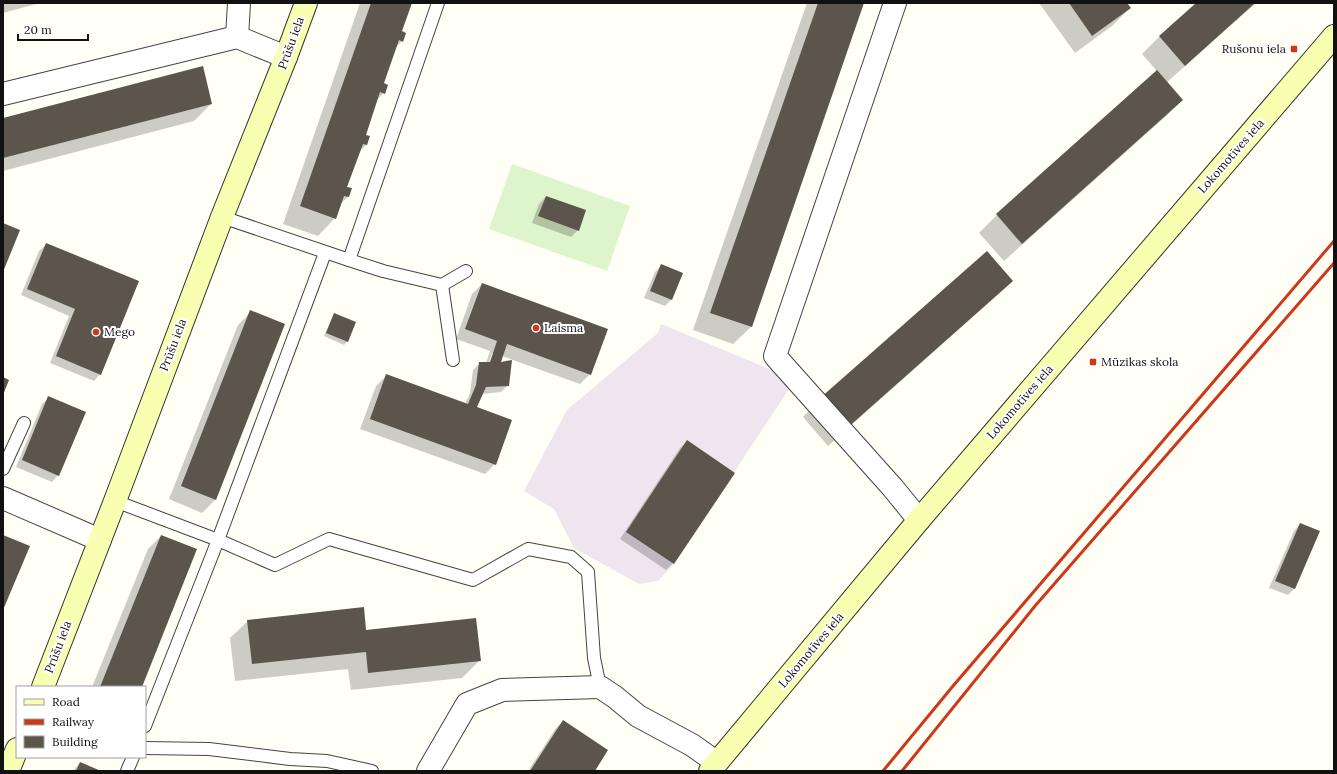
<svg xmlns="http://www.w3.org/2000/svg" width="1337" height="774" font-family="Lora,serif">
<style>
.industrial{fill:#efe5ee}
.pitch{fill:#def4cc}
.shadow{fill:#0003;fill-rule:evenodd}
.building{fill:#5b554c}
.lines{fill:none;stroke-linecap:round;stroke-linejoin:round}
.lane-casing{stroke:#444;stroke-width:14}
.street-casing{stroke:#444;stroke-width:24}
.secondary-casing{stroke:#333;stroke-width:24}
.lane{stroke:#fff;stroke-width:12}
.street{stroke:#fff;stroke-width:22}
.secondary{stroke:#f8ffb0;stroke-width:22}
.rail{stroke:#cf371b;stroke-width:3}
.poi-dot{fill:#cf371b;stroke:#fff;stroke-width:1.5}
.labels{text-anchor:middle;stroke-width:4;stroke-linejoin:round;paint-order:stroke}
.street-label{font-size:12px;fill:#111;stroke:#fff}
.poi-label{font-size:12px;fill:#111;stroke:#fff;text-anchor:start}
</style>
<rect width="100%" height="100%" fill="#fffff5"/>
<polygon class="industrial" points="661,324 772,370 791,386 674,564 658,581 639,584 574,548 554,509 524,491 567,410 658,333"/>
<polygon class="pitch" points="512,164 630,206 607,271 489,229"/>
<g class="shadow">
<polygon points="3,3 40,3 3,13"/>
<polygon points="360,3 411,3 401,32 402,41 395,48 382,84 384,93 376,101 364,136 368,137 366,145 359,152 346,187 348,197 340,204 335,218 318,236 283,224"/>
<polygon points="807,3 863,3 751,327 733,344 693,330"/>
<polygon points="1039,3 1126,3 1130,8 1112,26 1075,53"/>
<polygon points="1198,3 1256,3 1166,83 1182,100 1165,117 1004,261 979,233 997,215 1157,71 1142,54 1159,37"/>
<polygon points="211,104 194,121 3,171 3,120"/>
<polygon points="546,197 578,230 571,237 532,223 539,204"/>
<polygon points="46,245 138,282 100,374 94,381 50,363 69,316 21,295 39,251"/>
<polygon points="661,266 672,299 665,306 644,298 655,272"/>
<polygon points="1012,281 994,298 828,446 803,417 820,400"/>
<path d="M482,284L590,374L580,384L502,356L500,363L508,385L501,392L482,394L475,408L495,464L485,474L360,429L376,386L386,376L465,404L470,393L473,370L480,363H486L490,351L456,339L472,294ZM492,353H494L490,367L488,366Z"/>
<polygon points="251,312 284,325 215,500 202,513 169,499 238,325"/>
<polygon points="335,315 347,342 344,345 324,336 332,318"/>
<polygon points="49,398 58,475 52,482 16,467 42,404"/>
<polygon points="687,442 673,563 666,570 620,539 680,448"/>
<polygon points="1300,524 1294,589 1288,595 1269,588 1294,531"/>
<polygon points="161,536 141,687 92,687 148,549"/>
<polygon points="248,621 365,631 480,660 462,678 351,690 348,669 235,681 230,638"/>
<polygon points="563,722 593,771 528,771 556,728"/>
<polygon points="80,763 98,771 73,771"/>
</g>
<g class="building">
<polygon points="371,3 412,3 402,31 406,33 403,42 399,40 384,83 388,85 385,94 380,92 366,135 370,136 367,145 363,144 347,187 352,188 349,197 344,196 336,219 300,206"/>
<polygon points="818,3 864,3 752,327 710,313"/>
<polygon points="1069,3 1127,3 1131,8 1092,36"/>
<polygon points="1196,3 1255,3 1185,66 1159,36"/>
<polygon points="203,66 212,104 3,158 3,118"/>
<polygon points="1157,70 1183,100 1022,244 996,214"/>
<polygon points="546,196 586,210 579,231 538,216"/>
<polygon points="3,223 20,230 3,272"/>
<polygon points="46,243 139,281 101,375 56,356 75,309 27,289"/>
<polygon points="987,251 1013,281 846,429 819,399"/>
<polygon points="661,264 683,273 672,300 650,291"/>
<polygon points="482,283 608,329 591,375 507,344 501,362 512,360 509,386 486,387 477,407 512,420 496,465 370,419 386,374 468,404 476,385 479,362 490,362 497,341 465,329"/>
<polygon points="250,310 285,324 216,500 181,486"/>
<polygon points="334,313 356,322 348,342 326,333"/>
<polygon points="3,377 9,380 3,395"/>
<polygon points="48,396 86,412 59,476 22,460"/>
<polygon points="687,440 735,473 674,564 626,532"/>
<polygon points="1300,523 1320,531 1295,589 1275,581"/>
<polygon points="3,535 30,546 3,610"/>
<polygon points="161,535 197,549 142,687 100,687"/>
<polygon points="364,607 366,630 476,618 481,661 368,673 366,652 252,664 247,620"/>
<polygon points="563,720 608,750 595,771 530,771"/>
<polygon points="80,762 101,771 76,771"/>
</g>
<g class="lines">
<defs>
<g id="lane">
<polyline points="222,217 349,260 438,3"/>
<polyline points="349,260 383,271 442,285 466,271"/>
<polyline points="442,285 453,360"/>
<polyline points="3,469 24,423"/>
<polyline points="115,501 218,540 275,565 329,539 473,580 528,549 571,557 588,572 594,658 600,687"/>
<polyline points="145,726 218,540 325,253"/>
<polyline points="145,748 209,749 290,759 327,761 372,771"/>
<polyline points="127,771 133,757"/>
</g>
<g id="street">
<polyline points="895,3 775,356 893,488 919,520"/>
<polyline points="237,37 239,3"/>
<polyline points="3,94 237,37 286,57"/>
<polyline points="3,498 100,540"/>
<polyline points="428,771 467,704 502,690 600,687 615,697 638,716 692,745 716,762"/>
</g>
<g id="secondary">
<polyline points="43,687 115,501 222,217 286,57 306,3"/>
<polyline points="8,771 17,749"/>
<polyline points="710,771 919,520 1334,36"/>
</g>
</defs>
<use href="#lane" class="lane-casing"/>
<use href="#street" class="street-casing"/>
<use href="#secondary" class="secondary-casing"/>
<use href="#lane" class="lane"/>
<use href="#street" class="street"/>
<use href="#secondary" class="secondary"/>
<g class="rail">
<polyline points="883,771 953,686 1334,241"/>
<polyline points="902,771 1035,606 1334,263"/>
</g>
</g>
<g class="poi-dot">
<rect x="1290" y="45" width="8" height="8" rx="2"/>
<circle cx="536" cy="328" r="4"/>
<circle cx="96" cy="332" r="4"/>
<rect x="1089" y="358" width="8" height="8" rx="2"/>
</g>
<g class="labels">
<g class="street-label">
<text transform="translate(291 43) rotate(-70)" y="4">Prūšu iela</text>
<text transform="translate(1231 156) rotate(-49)" y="4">Lokomotīves iela</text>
<text transform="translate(173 345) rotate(-69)" y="4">Prūšu iela</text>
<text transform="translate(1020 402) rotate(-49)" y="4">Lokomotīves iela</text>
<text transform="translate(58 647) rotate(-69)" y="4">Prūšu iela</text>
<text transform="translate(811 650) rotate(-50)" y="4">Lokomotīves iela</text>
</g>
<g class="poi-label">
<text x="1286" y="53" text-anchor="end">Rušonu iela</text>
<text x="544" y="332">Laisma</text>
<text x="104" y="336">Mego</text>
<text x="1101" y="366">Mūzikas skola</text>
</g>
</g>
<rect width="1337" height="774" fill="none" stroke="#111111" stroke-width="8"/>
<rect x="16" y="686" width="130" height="72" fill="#ffffff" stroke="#a0a0a0"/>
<rect x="24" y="699" width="20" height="6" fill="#f8ffb0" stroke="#a0a0a0"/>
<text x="52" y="706" font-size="12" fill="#111111">Road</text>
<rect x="24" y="719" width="20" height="6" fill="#cf371b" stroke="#a0a0a0"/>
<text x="52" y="726" font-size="12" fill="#111111">Railway</text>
<rect x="24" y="736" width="20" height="12" fill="#5b554c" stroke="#a0a0a0"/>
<text x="52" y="746" font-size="12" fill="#111111">Building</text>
<path d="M18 34v6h70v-6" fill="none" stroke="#111111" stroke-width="2"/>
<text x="24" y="34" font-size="12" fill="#111111" stroke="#ffffff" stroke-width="3" paint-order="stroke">20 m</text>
</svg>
